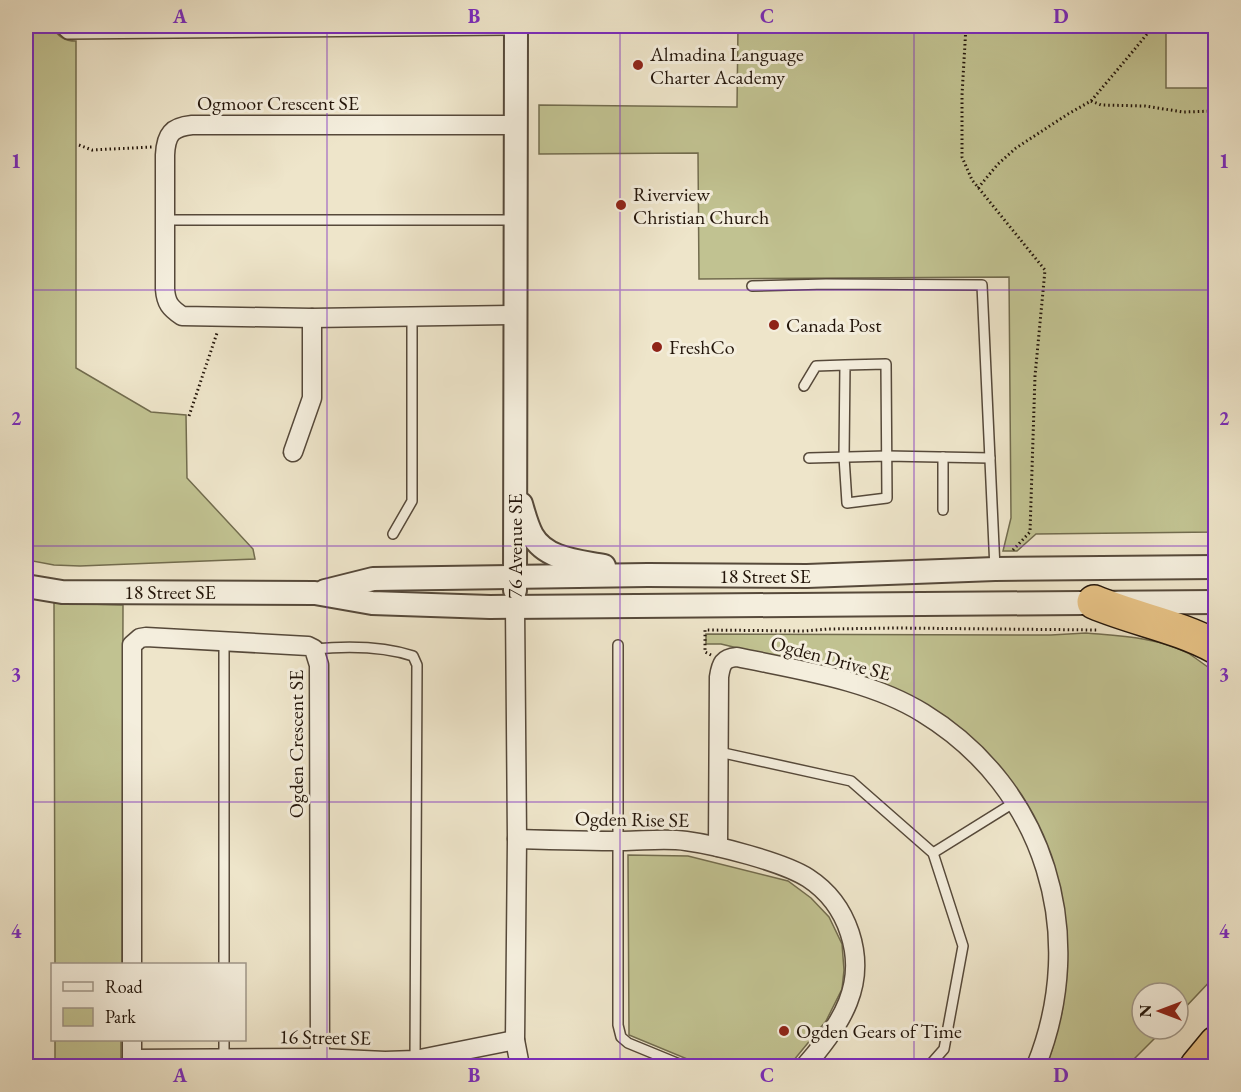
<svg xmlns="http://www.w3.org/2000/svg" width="1241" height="1092" font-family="'EB Garamond',serif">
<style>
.green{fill:#c1c291;stroke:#726c4e;stroke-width:1.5}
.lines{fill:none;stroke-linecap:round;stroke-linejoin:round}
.service-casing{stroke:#56493a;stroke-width:12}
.minor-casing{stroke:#56493a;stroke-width:21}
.tertiary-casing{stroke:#56493a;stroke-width:26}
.motorway-casing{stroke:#23150a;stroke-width:36}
.path{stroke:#23150a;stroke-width:3;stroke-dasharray:1.5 3;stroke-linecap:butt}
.service{stroke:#f4eedd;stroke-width:9}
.minor{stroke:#f4eedd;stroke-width:18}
.tertiary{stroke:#f4eedd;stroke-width:22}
.motorway{stroke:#e7c285;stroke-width:33}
.grid{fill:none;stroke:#7b2cbf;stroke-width:1.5;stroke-opacity:0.55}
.poi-dot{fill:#8f2418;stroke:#f4eedd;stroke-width:2}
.labels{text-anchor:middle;stroke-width:6;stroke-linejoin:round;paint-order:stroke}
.poi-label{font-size:20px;fill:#23150a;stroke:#f4eedd;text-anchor:start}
.street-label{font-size:20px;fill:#23150a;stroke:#f4eedd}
.neatline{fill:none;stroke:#7b2cbf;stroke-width:2}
.grid-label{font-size:20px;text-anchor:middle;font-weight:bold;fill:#7b2cbf}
</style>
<rect width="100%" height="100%" fill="#eee5ca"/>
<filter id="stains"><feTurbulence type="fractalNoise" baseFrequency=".00333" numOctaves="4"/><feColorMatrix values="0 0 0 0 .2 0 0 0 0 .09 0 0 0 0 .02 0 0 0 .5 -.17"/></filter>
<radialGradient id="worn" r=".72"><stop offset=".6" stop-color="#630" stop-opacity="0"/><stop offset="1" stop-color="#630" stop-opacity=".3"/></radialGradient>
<g class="green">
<path d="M26,26H51C58,36 64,41 76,41V368L151,412L186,415L187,478L253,549L255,559L80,566L54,565L27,560Z"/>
<polygon points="738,26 1166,26 1166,88 1215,88 1215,532 1036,534 1017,551 1003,551 1011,518 1009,277 699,279 698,153 539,154 539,105 737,107"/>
<polygon points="54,603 123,605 122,964 55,964"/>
<path d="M1086,633C1120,636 1156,637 1188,653C1197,659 1206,666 1215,672V976L1178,1015V993H1142V1029H1164L1127,1066H1046L1052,1050L1062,1012L1067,972L1066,926L1059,889L984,752L944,717L919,700L779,658L721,644H706V634L1051,635Z"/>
<polygon points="628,855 688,856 788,881 811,898 829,917 842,944 844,970 842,989 826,1021 789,1066 704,1066 629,1035"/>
<rect x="55" y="1040" width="66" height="26"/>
</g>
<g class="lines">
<defs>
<g id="service">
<polyline points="58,26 67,34 516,30"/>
<polyline points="165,220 514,220"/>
<polyline points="752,286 826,284 982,285 995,569"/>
<polyline points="804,386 816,366 845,365 844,457 847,503 887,498 886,364 845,365"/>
<polyline points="809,458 887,456 990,458"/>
<polyline points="943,510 943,457"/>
<polyline points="393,534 412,501 412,316"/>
<polyline points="618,645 618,1025 621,1037 628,1043 684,1066"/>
<path d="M314,649C346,646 383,646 413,656L417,665L415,1063"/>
<polyline points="719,752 851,781 933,853 963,946 944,1049 929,1066"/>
<polyline points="933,853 1015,802"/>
<polyline points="224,964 224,641"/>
<polyline points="224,1058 224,1040"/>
</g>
<g id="minor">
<path d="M516,315L312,318L182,316C170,308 166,303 165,289V155C166,134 172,127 192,125H517"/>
<polyline points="293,452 312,398 312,318"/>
<polyline points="515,607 517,839 515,1040 520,1066"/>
<path d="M517,839C552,840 587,841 622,841C643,841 665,838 686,841C716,845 783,862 808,878C848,904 866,957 848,1002C839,1025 821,1048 805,1066"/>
<path d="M718,847L719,677C721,664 723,658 737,657C798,670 870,680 923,713C1046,788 1089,935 1036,1066"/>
<polyline points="132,964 132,645 140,638 146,637 308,646 314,649 319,665 320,1058"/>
<polyline points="132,1040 132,1066"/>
<polyline points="132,1059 320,1058 385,1061 415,1060 515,1040"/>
</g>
<g id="tertiary">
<path d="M521,504C524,514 527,526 532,535C546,560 579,561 604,566"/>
<polyline points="26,586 62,592 315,593 372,603 490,607 1216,602"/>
<polyline points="515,590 516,26"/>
<polyline points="325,591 373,579 648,575 807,576 995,569 1216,567"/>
</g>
<g id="motorway">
<path d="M1094,602C1134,619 1178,626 1216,647"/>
<polyline points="1197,1066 1216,1043"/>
</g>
</defs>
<use href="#service" class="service-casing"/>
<use href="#minor" class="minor-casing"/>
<use href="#tertiary" class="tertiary-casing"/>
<use href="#motorway" class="motorway-casing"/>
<g class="path">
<polyline points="966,26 962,95 962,157 972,180 1045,270 1035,376 1030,532 1012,551"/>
<polyline points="1091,101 1101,105 1145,106 1183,112 1216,111"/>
<polyline points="79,145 92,150 152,147"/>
<polyline points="978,188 998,164 1016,148 1068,114 1091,101 1134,50 1147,34 1150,26"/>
<polyline points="189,416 217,333"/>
<polyline points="711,655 705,652 705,630 805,631 829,629 897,628 1098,630"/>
</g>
<use href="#service" class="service"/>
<use href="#minor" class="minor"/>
<use href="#tertiary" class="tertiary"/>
<use href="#motorway" class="motorway"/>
</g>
<path class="grid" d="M327,26V1066M620,26V1066M914,26V1066M26,290H1216M26,546H1216M26,802H1216"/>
<g class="poi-dot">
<circle cx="638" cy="65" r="6"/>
<circle cx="621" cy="205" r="6"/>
<circle cx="774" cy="325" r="6"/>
<circle cx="657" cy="347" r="6"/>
<circle cx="784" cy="1031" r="6"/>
</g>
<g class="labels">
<g class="poi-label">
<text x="650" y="61">Almadina Language<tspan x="650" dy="23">Charter Academy</tspan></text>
<text x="633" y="201">Riverview<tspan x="633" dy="23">Christian Church</tspan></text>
<text x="786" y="332">Canada Post</text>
<text x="669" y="354">FreshCo</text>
<text x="796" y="1038">Ogden Gears of Time</text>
</g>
<g class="street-label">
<text x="278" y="110">Ogmoor Crescent SE</text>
<text transform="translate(515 546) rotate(-90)" y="7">76 Avenue SE</text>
<text x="765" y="583">18 Street SE</text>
<text x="170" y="599">18 Street SE</text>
<text transform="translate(831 658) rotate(15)" y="7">Ogden Drive SE</text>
<text transform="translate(296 744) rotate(-90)" y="7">Ogden Crescent SE</text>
<text transform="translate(632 819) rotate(1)" y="7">Ogden Rise SE</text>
<text transform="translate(325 1037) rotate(1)" y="7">16 Street SE</text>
</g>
</g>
<rect width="1241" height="1092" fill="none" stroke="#eee5ca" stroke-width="66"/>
<rect x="51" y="963" width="195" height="78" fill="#f4eedd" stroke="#a09789" stroke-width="1.5"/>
<rect x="63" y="982" width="30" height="9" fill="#f4eedd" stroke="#a09789" stroke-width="1.5"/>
<text x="105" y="993" font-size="18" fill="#23150a">Road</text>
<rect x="63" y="1008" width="30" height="18" fill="#c1c291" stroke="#a09789" stroke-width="1.5"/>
<text x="105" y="1023" font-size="18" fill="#23150a">Park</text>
<g transform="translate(1160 1011) rotate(270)"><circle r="28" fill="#f4eedd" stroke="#a09789" stroke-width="1.5"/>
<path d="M0-4.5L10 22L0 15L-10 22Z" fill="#8f2418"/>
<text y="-9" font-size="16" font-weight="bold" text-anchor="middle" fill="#23150a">N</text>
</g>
<rect x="33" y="33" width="1175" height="1026" class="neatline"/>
<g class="grid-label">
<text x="180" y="23">A</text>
<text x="474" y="23">B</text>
<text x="767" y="23">C</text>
<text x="1061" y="23">D</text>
<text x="16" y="168">1</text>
<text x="1224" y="168">1</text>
<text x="16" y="425">2</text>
<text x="1224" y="425">2</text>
<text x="16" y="681">3</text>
<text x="1224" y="681">3</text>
<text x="16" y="938">4</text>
<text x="1224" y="938">4</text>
<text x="180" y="1082">A</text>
<text x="474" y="1082">B</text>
<text x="767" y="1082">C</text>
<text x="1061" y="1082">D</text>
</g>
<rect width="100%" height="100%" filter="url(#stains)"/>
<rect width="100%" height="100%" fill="url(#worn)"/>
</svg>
